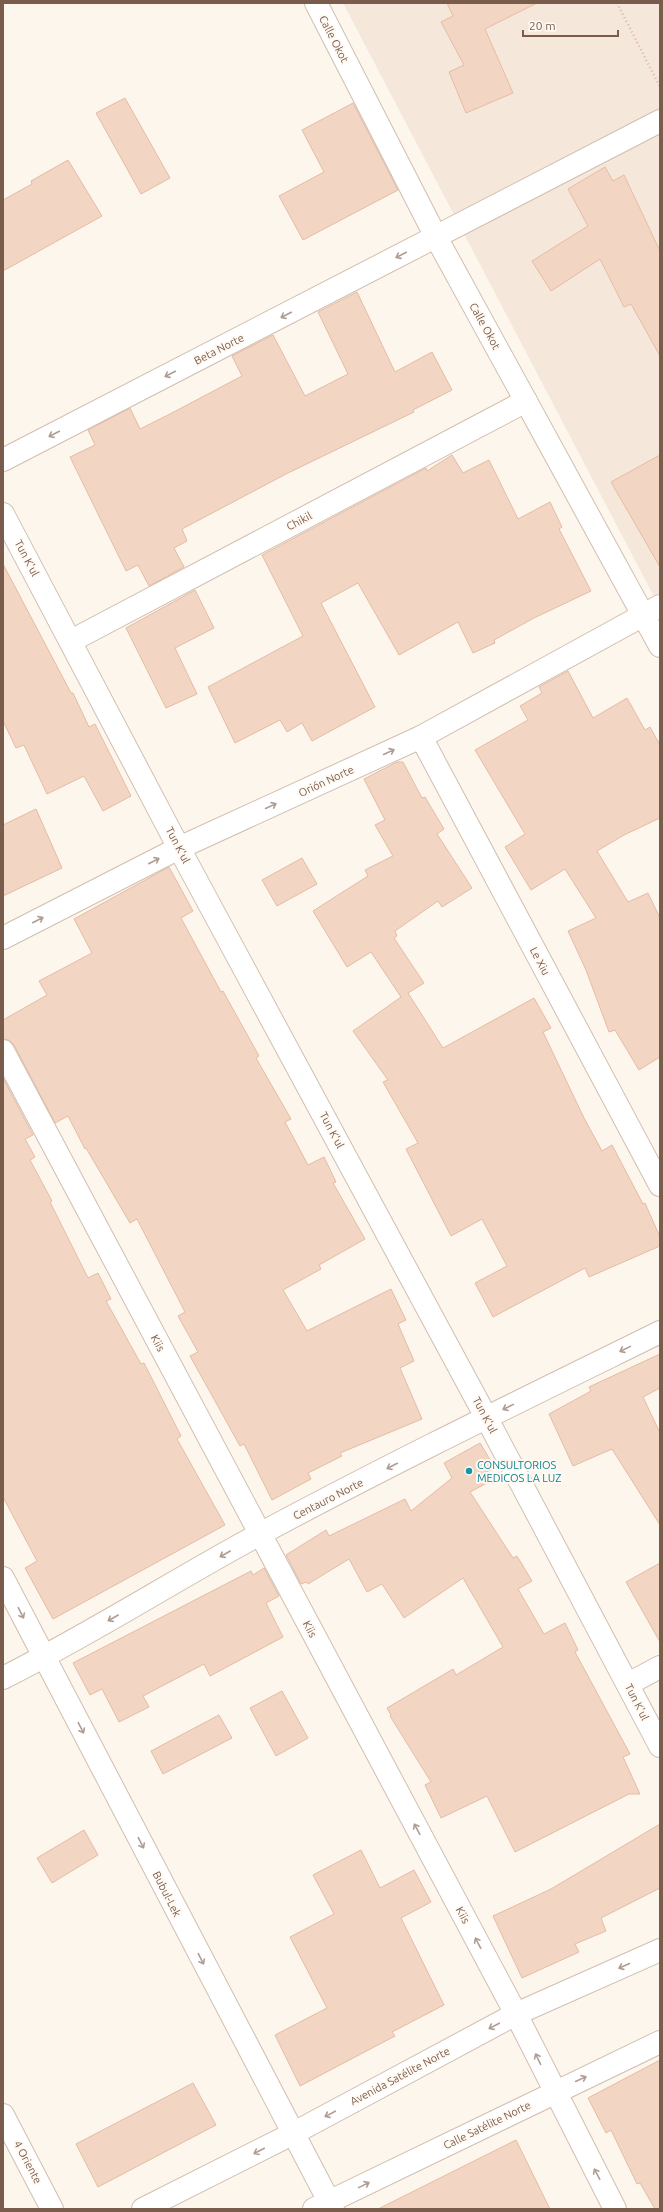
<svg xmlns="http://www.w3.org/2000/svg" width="663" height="2212" font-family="Ubuntu,sans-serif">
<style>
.residential{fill:#f5e8da}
.building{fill:#f3d5c3;stroke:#e6bba3}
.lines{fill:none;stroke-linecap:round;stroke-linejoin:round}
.minor-casing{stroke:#d1beb0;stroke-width:24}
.path{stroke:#d9b8a5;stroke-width:2.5;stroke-dasharray:1 3;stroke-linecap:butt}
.minor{stroke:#fff;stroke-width:22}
.oneway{stroke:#af9d94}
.culture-dot{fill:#0f9aa8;stroke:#fffaf3;stroke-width:1.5}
.labels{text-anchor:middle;stroke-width:4;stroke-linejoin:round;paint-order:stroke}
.street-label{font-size:11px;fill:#7a5c4d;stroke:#fffaf3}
.culture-label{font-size:11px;fill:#0d838f;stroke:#fffaf3;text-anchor:start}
</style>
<rect width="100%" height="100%" fill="#fdf6ec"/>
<polygon class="residential" points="343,3 660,3 660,608"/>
<g class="building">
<polygon points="447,3 537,3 485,29 513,93 466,113 449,72 464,65 441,22 453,16"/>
<polygon points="125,98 170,178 141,194 96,113"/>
<polygon points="353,103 398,190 303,240 279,196 324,172 302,130"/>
<polygon points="68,160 102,216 3,271 3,200 32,184 31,181"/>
<polygon points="605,167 613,181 624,175 660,251 660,356 631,304 624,307 600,259 551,291 532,261 588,226 568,189"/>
<polygon points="357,292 395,372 432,352 452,390 413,410 414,412 288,473 182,529 187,541 174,548 184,567 149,586 138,565 126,571 70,457 95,445 88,430 130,408 140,429 168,415 242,376 232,356 273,335 305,396 348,374 318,312"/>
<polygon points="452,455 463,473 489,460 518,519 550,502 562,527 559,529 591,591 534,618 494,640 495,643 473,653 458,622 399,655 358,583 321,603 375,707 312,741 302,723 287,732 280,720 235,743 208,687 303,636 262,555 426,468 427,471"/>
<polygon points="660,455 660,567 611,482"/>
<polygon points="3,564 71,693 73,693 89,727 95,724 131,796 103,811 84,776 47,794 24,745 16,748 3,721"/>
<polygon points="195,590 214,628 175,648 197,694 166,708 126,628"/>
<polygon points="568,671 593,718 627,698 645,730 650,727 660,745 660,818 624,835 597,851 628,902 648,893 660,918 660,1057 639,1070 615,1030 609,1032 586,970 568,931 596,918 565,869 531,890 505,847 525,834 475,750 528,720 520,706 542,693 539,687"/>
<polygon points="397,762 403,762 422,798 425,797 444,829 437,834 472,888 442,907 438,901 395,931 397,936 394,938 424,983 408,993 443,1048 534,998 551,1028 543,1032 584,1118 602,1151 612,1145 643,1204 645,1203 660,1237 660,1246 589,1277 585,1268 493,1317 475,1283 507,1266 482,1219 451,1236 406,1149 418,1143 383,1082 388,1080 353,1031 401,997 371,952 347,967 313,911 368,876 365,870 393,856 375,825 385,820 364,779"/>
<polygon points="36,809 62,868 3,896 3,825"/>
<polygon points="302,858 317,884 277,906 262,880"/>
<polygon points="169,867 193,911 181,918 221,992 223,991 259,1056 256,1058 291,1119 285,1122 308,1165 324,1157 336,1182 333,1183 365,1239 319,1265 321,1269 283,1290 307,1331 391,1289 406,1320 398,1324 414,1361 400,1368 422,1419 340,1453 342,1456 308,1473 311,1479 272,1500 244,1444 240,1446 190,1356 198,1352 178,1316 185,1312 137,1219 130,1223 86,1148 85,1149 68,1116 55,1123 14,1045 9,1040 3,1039 3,1020 47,995 39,981 92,953 74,919"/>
<polygon points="3,1078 33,1135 25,1139 35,1157 30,1160 52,1201 50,1202 88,1278 98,1273 111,1299 106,1301 141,1364 144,1363 181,1436 177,1439 225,1525 53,1619 25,1568 37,1561 3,1497"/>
<polygon points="660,1354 660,1388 643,1397 660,1433 660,1525 612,1449 573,1466 549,1414 591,1391 589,1387"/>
<polygon points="480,1443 495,1468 484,1473 487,1483 470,1492 513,1558 517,1556 532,1581 518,1589 544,1634 565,1623 578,1650 575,1652 630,1754 623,1757 640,1794 629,1794 515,1852 487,1796 441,1818 425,1785 431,1782 390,1716 391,1715 387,1708 453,1669 456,1675 503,1647 463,1578 404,1618 382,1584 367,1592 349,1559 308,1584 306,1582 301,1584 286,1555 326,1530 329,1536 405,1499 411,1511 452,1478 444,1463"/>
<polygon points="660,1563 660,1642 626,1582"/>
<polygon points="264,1568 279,1596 266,1603 283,1637 210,1676 204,1664 143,1696 149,1707 119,1722 102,1689 90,1695 73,1663 251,1571 253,1575"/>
<polygon points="282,1691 308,1738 276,1756 250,1708"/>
<polygon points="219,1715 232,1738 163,1774 151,1751"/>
<polygon points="660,1824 660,1888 601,1918 606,1931 575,1944 579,1952 522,1978 493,1916 551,1889"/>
<polygon points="84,1830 98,1855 52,1883 37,1858"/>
<polygon points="361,1850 380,1888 414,1870 431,1902 401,1918 444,2005 392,2032 395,2036 300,2086 275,2035 327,2008 290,1937 334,1914 313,1875"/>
<polygon points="660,2060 660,2209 655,2209 640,2183 637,2184 611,2130 606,2133 588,2098"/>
<polygon points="193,2083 216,2125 98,2187 76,2144"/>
<polygon points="516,2140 550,2209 378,2209"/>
</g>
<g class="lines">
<defs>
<g id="minor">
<polyline points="316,3 436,237 660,646"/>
<polyline points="3,460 660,121"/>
<polyline points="3,514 179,848 486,1417 660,1746"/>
<polyline points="71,641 526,401"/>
<polyline points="421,737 660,1185"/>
<polyline points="3,938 179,848 421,737 660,606"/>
<polyline points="3,1051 516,2014 615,2209"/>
<polyline points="3,1578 333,2209"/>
<path d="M3,1678C91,1634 173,1581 260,1534C392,1463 526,1398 660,1332"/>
<polyline points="628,1684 660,1667"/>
<polyline points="3,2115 52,2209"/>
<polyline points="143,2209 294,2133 516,2014 660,1950"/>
<polyline points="314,2209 660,2042"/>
</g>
</defs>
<use href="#minor" class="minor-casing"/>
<polyline class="path" points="617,3 660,87"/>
<use href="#minor" class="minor"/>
</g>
<defs><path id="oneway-shaft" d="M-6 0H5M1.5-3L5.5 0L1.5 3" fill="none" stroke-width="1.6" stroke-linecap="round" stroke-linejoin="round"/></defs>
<g class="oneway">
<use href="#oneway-shaft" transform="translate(401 255) rotate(153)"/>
<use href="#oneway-shaft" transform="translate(286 315) rotate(153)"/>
<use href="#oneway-shaft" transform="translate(170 374) rotate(153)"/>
<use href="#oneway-shaft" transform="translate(54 434) rotate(153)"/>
<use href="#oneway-shaft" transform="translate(389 752) rotate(-25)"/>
<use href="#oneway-shaft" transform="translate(271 806) rotate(-25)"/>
<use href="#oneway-shaft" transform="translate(154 861) rotate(-27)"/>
<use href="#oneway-shaft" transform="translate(38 920) rotate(-27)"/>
<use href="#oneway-shaft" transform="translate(625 1349) rotate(154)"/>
<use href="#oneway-shaft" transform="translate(508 1407) rotate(154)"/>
<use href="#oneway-shaft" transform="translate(392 1466) rotate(153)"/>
<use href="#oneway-shaft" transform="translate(225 1554) rotate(150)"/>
<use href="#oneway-shaft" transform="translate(21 1613) rotate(63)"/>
<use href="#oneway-shaft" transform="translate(113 1618) rotate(150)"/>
<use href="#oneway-shaft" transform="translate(81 1728) rotate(63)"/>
<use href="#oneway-shaft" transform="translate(417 1829) rotate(-118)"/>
<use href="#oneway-shaft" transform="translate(141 1843) rotate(63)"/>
<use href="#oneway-shaft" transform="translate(478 1943) rotate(-118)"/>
<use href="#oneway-shaft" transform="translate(201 1959) rotate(63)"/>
<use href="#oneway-shaft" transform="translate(624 1966) rotate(156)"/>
<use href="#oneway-shaft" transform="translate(494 2026) rotate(152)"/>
<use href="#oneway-shaft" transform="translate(538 2059) rotate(-116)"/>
<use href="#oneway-shaft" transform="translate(581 2079) rotate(-25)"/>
<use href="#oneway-shaft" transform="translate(330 2114) rotate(152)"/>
<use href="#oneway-shaft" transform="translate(259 2151) rotate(153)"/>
<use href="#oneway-shaft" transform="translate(597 2174) rotate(-118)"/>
<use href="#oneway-shaft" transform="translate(364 2185) rotate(-26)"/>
</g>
<circle class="culture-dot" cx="469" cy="1471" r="4"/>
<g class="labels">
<g class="street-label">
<text transform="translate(334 39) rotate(63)" y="4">Calle Okot</text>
<text transform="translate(485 326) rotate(61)" y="4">Calle Okot</text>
<text transform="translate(219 349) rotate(-27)" y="4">Beta Norte</text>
<text transform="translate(299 521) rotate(-28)" y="4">Chikil</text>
<text transform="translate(27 558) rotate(62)" y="4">Tun K'ul</text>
<text transform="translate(326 781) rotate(-25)" y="4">Orión Norte</text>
<text transform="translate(178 845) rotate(62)" y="4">Tun K'ul</text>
<text transform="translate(540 961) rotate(62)" y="4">Le Xiu</text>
<text transform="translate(332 1130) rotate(62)" y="4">Tun K'ul</text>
<text transform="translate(158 1343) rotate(62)" y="4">Kiis</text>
<text transform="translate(485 1415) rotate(62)" y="4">Tun K'ul</text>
<text transform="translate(328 1499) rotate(-27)" y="4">Centauro Norte</text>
<text transform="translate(310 1629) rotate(62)" y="4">Kiis</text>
<text transform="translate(637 1702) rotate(63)" y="4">Tun K'ul</text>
<text transform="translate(167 1894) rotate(63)" y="4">Bubul-Lek</text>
<text transform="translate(463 1915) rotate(62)" y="4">Kiis</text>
<text transform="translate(400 2076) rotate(-28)" y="4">Avenida Satélite Norte</text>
<text transform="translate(487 2125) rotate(-26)" y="4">Calle Satélite Norte</text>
<text transform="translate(28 2162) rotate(62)" y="4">4 Oriente</text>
</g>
<g class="culture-label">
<text x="477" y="1469">CONSULTORIOS<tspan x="477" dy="13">MEDICOS LA LUZ</tspan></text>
</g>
</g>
<rect width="663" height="2212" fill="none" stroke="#7a5c4d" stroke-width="8"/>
<path d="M523 30v6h95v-6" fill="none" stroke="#7a5c4d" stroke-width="2"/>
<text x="529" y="30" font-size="12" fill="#7a5c4d" stroke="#fffaf3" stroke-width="3" paint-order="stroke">20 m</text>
</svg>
